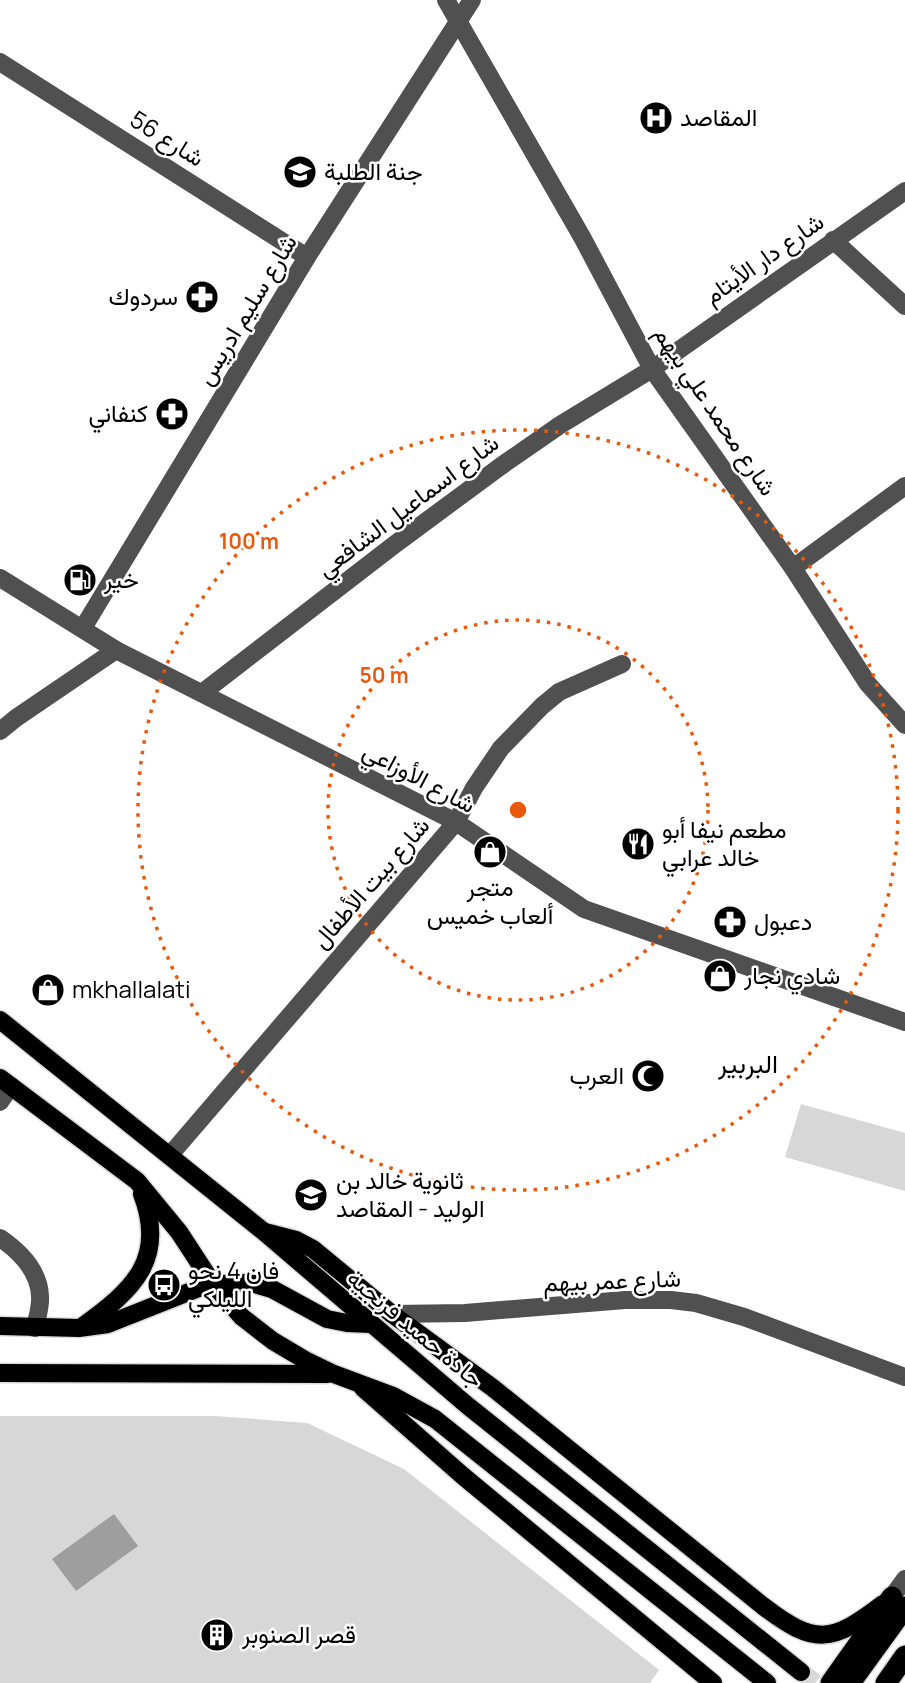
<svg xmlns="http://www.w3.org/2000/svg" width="905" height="1683" font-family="Manrope,Vazirmatn,sans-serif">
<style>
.green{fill:#d7d7d7}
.water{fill:#9e9e9e}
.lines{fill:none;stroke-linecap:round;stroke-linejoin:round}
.major-tunnel{stroke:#d9d9d9;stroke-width:18;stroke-dasharray:18 9;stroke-linecap:butt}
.major-casing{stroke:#dbdbdb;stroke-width:21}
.highway-casing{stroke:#dbdbdb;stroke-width:24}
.minor{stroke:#505050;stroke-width:18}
.major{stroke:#000;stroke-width:18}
.highway{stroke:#000;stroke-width:21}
.ring{fill:none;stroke:#e8590c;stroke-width:3.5;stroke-dasharray:3.5 7}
.labels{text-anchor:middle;stroke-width:5;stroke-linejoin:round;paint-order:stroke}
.poi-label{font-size:24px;fill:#000;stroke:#fff;text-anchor:start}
.street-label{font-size:24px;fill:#000;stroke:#fff}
.neighbourhood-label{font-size:26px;fill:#000;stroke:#fff}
.centre{fill:#e8590c;stroke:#fff;stroke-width:3.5}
.ring-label{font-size:21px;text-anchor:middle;font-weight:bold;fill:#e8590c;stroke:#fff;stroke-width:5;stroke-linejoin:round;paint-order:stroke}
</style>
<rect width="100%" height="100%" fill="#fff"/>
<g class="green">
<polygon points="801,1104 905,1133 905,1191 785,1157"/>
<polygon points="0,1416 215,1416 307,1423 404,1469 659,1670 650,1683 0,1683"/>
</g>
<polygon class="water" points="114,1514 138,1546 76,1591 52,1559"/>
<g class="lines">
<polyline class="major-tunnel" points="801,1672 816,1683"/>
<defs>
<g id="major">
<polyline points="0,1020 263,1231 468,1406 801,1672"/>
<polyline points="0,1078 137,1181 179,1232 213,1284 242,1317 273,1341 305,1360 334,1374 393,1396 435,1419 767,1683"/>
<path d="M265,1232L296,1240L313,1249L392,1314L493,1388L763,1606C815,1646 832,1643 883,1604"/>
<polyline points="0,1326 79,1328 108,1324 199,1288 231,1283 251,1283 272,1289 327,1319 347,1323 371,1324"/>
<path d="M83,1326C133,1290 167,1259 142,1194"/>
<polyline points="0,1373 327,1374"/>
<polyline points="363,1388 463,1476 713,1683"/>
</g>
<g id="highway">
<polyline points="831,1683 892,1597"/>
<polyline points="850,1683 905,1607"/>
<polyline points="886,1683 905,1656"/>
</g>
</defs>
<use href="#major" class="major-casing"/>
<use href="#highway" class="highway-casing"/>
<g class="minor">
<polyline points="446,0 582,237 652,369 793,568 868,684 905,725"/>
<polyline points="0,62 307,257"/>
<polyline points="833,240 905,306"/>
<polyline points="793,568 905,486"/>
<polyline points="0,578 116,650 456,822 584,909 905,1022"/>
<polyline points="83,628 307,257 472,0"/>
<polyline points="202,693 394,545 501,466 560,425 652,369 905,191"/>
<polyline points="0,731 16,718 116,650"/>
<polyline points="0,1102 11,1086"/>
<polyline points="170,1155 456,822 474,788 501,748 542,706 559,692 622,664"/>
<path d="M0,1238C19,1251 39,1271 40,1296C41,1306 37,1318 35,1328"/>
<polyline points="392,1314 465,1313 625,1300 671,1300 696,1303 744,1317 905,1377"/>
<polyline points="892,1597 905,1579"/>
</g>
<use href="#major" class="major"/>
<use href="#highway" class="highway"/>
</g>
<g class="ring">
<circle cx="518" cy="810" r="190"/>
<circle cx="518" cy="810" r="380"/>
</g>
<defs>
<symbol id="hospital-disc" viewBox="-11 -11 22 22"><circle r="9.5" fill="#000" stroke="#fff"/><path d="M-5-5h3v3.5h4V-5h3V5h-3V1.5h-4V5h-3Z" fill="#fff"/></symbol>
<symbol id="school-disc" viewBox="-11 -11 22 22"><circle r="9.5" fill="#000" stroke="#fff"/><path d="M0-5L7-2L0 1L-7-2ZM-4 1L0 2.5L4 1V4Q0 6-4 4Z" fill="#fff"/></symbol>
<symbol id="pharmacy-disc" viewBox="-11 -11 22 22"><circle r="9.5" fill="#000" stroke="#fff"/><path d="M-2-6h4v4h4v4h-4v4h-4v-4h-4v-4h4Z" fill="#fff"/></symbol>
<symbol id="fuel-disc" viewBox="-11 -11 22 22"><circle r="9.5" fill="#000" stroke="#fff"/><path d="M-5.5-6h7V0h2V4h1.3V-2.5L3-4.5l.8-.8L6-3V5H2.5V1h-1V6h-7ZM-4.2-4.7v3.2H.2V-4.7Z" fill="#fff"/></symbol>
<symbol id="restaurant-disc" viewBox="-11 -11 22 22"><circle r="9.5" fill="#000" stroke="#fff"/><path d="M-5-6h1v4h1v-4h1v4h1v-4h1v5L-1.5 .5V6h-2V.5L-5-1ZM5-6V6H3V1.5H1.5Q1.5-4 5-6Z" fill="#fff"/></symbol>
<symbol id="shop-disc" viewBox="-11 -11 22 22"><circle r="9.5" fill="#000" stroke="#fff"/><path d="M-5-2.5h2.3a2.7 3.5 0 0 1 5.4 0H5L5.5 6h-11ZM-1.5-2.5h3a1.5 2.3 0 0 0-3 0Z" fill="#fff"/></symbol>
<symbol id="mosque-disc" viewBox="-11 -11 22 22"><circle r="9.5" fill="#000" stroke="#fff"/><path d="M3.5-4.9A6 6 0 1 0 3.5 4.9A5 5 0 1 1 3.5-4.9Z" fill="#fff"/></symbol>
<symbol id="bus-disc" viewBox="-11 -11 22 22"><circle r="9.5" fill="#000" stroke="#fff"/><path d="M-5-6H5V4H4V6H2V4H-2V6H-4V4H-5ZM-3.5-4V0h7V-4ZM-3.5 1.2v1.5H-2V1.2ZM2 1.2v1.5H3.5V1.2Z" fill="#fff"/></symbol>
<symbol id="building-disc" viewBox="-11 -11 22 22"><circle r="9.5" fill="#000" stroke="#fff"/><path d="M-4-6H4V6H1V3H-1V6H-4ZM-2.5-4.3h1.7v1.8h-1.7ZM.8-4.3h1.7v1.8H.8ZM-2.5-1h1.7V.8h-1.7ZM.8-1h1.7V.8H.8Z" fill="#fff"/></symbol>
</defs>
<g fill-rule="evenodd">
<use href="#hospital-disc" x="637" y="99" width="38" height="38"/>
<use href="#school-disc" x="281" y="153" width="38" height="38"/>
<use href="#pharmacy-disc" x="183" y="278" width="38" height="38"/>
<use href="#pharmacy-disc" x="153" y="395" width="38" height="38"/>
<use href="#fuel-disc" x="61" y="561" width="38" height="38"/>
<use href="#restaurant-disc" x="619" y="825" width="38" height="38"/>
<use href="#shop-disc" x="471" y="833" width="38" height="38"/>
<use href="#pharmacy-disc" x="711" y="903" width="38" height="38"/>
<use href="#shop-disc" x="701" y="957" width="38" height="38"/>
<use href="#shop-disc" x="29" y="971" width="38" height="38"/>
<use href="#mosque-disc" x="629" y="1057" width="38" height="38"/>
<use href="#school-disc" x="292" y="1176" width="38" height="38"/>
<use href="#bus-disc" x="145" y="1266" width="38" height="38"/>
<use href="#building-disc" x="198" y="1616" width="38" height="38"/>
</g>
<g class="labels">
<g class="poi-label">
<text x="680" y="126">المقاصد</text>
<text x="324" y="180">جنة الطلبة</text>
<text x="178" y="305" text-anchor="end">سردوك</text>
<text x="148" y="422" text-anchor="end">كنفاني</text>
<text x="104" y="588">خير</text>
<text x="662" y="838">مطعم نيفا أبو<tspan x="662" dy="28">خالد عرابي</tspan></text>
<text x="490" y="896" text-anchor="middle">متجر<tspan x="490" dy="28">ألعاب خميس</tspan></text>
<text x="754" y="930">دعبول</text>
<text x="744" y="984">شادي نجار</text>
<text x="72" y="998">mkhallalati</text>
<text x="624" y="1084" text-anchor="end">العرب</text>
<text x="336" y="1189">ثانوية خالد بن<tspan x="336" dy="28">الوليد - المقاصد</tspan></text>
<text x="188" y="1279">فان 4 نحو<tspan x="188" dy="28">الليلكي</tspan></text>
<text x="242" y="1643">قصر الصنوبر</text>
</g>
<g class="street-label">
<text transform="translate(167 139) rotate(32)" y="8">شارع 56</text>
<text transform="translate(764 259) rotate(-35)" y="8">شارع دار الأيتام</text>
<text transform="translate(247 310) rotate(-59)" y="8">شارع سليم ادريس</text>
<text transform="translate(715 411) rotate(56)" y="8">شارع محمد علي بيهم</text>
<text transform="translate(408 506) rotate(-37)" y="8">شارع اسماعيل الشافعي</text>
<text transform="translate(419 778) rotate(28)" y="8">شارع الأوزاعي</text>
<text transform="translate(371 883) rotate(-49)" y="8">شارع بيت الأطفال</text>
<text transform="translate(612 1281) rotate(-2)" y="8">شارع عمر بيهم</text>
<text transform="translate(415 1329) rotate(40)" y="8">جادة حميد فرنجية</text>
</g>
<g class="neighbourhood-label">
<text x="748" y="1073">البربير</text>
</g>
</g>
<circle cx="518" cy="810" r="10" class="centre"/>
<g class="ring-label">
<text x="249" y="549">100 m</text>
<text x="384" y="683">50 m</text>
</g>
</svg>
